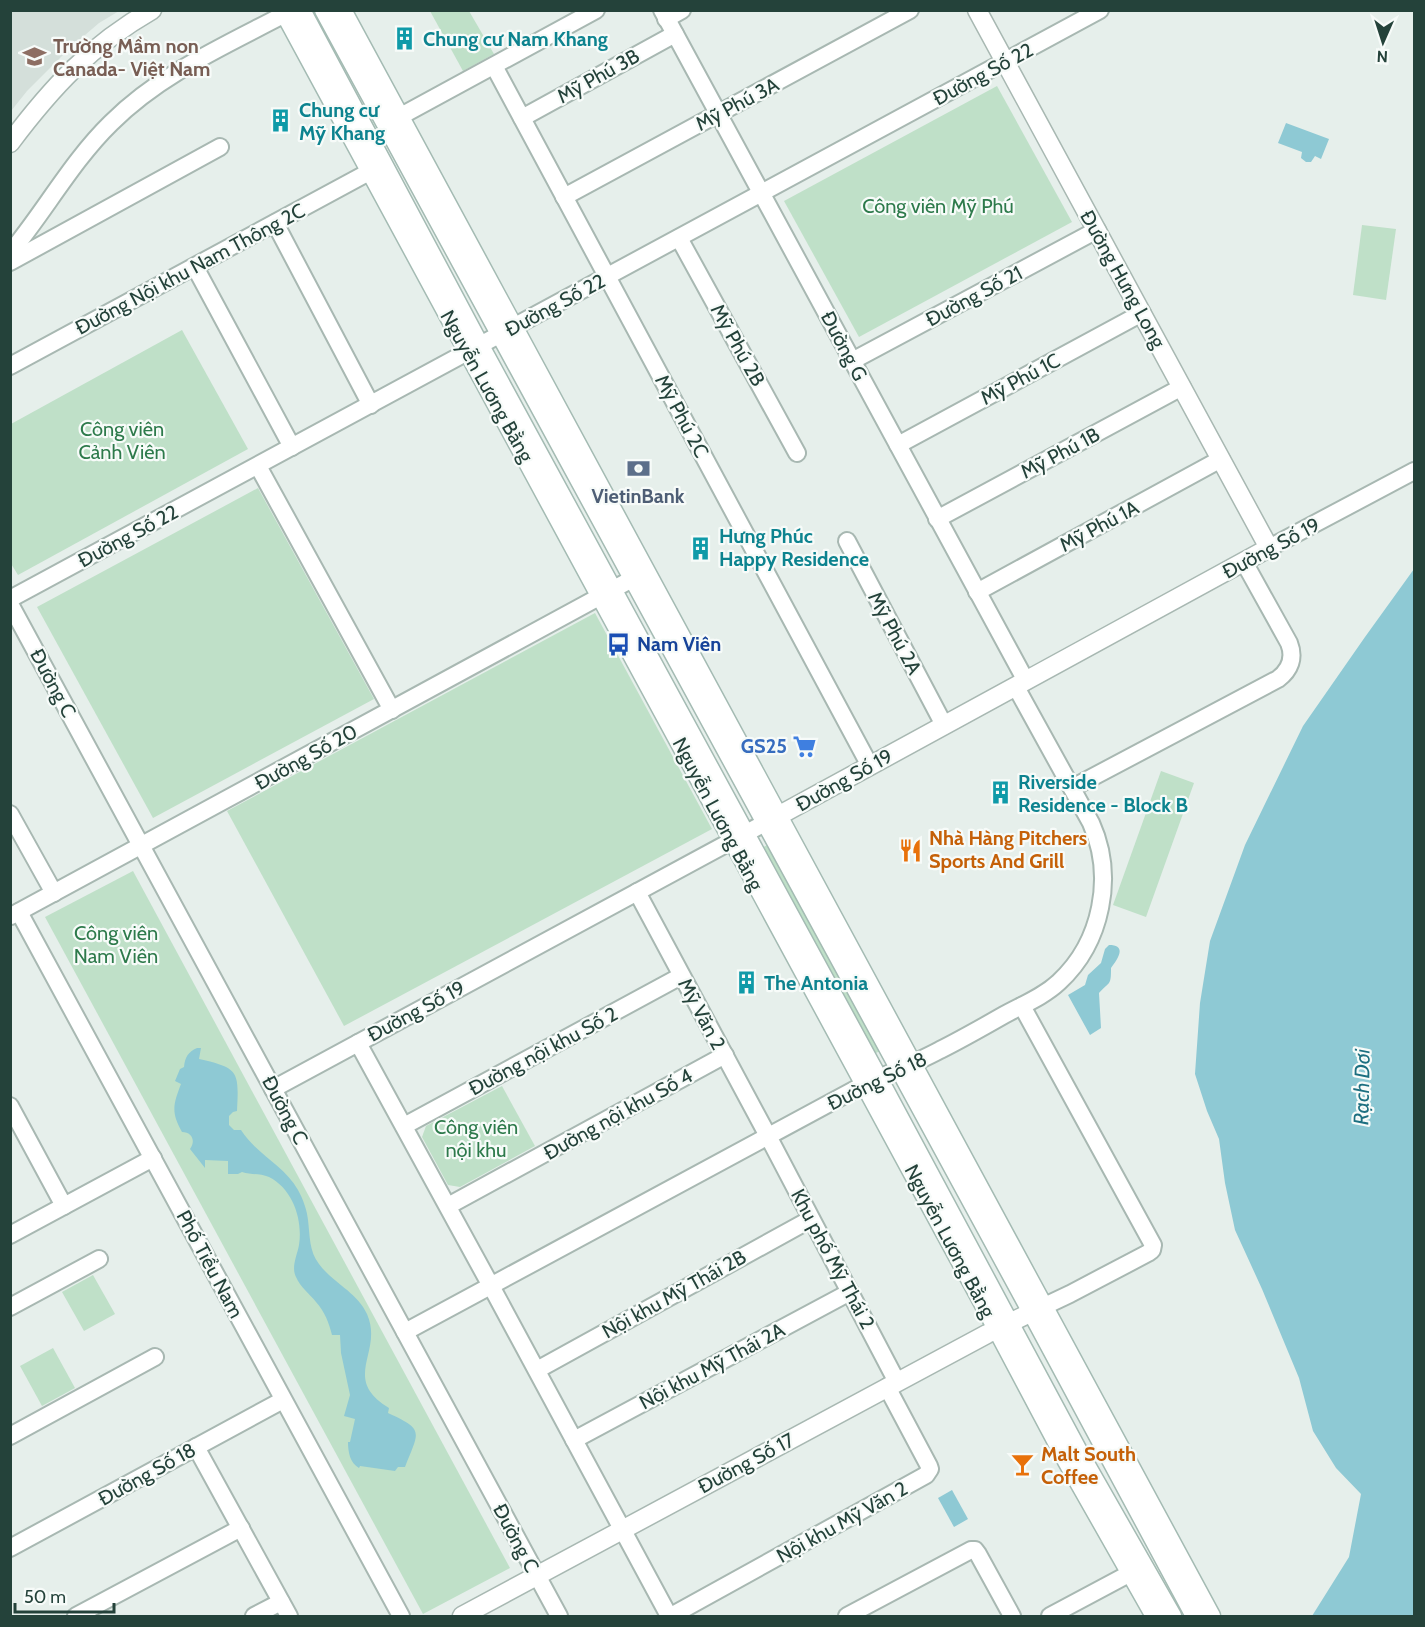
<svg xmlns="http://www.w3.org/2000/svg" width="1425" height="1627" font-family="Cabin,sans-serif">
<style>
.built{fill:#d4dfda}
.green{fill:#bfe0c8}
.water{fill:#8ec9d4}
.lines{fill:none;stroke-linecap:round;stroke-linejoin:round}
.minor-casing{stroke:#a8b8b2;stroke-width:20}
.tertiary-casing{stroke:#a8b8b2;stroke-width:21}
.secondary-casing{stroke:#a4bbb3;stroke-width:21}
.minor{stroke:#fff;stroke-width:16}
.tertiary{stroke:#fff;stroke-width:18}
.secondary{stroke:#fff;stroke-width:18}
.labels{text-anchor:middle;stroke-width:4.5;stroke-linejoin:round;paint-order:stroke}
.culture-label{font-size:20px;font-weight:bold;fill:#0d838f;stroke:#f7fbf9;text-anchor:start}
.education-label{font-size:20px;font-weight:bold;fill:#785e54;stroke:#f7fbf9;text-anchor:start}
.street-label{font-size:20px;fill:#24423a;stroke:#f7fbf9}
.park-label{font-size:20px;fill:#2d7a4b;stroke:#f7fbf9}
.service-label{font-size:20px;font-weight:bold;fill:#4e5e75;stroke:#f7fbf9}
.transit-label{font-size:20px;font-weight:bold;fill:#164399;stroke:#f7fbf9;text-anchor:start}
.shop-label{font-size:20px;font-weight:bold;fill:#366cbe;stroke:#f7fbf9;text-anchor:end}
.food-label{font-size:20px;font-weight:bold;fill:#c56008;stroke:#f7fbf9;text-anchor:start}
.water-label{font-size:21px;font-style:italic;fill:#1c6f80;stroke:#f7fbf9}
</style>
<rect width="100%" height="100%" fill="#e6efeb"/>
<polygon class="built" points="11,10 119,10 119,11 99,23 71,47 27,91 11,111"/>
<g class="green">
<polygon points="430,11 469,11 494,54 463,71"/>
<polygon points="997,86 1072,222 859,337 784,201"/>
<polygon points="1362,225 1396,229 1386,300 1353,295"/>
<polygon points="182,330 248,449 18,575 10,562 11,424"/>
<polygon points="258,488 374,699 153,818 37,607"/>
<polygon points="595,613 712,829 344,1026 227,811"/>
<polygon points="1161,771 1194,783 1146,917 1113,905"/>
<polygon points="768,845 880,1051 874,1054 762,849 763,847"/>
<polygon points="133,871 510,1568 423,1614 45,917"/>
<polygon points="502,1086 535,1146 460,1187 448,1185 422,1137 426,1126"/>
<polygon points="93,1275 115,1314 84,1331 62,1292"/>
<polygon points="53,1348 75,1388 42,1406 20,1366"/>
</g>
<g class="water">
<polygon points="1286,123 1329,139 1321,159 1315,156 1311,162 1306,162 1301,158 1302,152 1278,143"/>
<polygon points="1414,569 1414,1616 1312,1616 1349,1557 1361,1494 1336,1468 1313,1431 1299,1378 1262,1289 1235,1230 1225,1183 1219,1139 1207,1111 1195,1074 1200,1003 1210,941 1245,845 1303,726 1365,637"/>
<path d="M1109,945C1128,945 1117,960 1111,968C1111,986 1110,981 1099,993L1101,1028L1090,1035L1068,995L1085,985L1088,975L1101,963L1105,949Z"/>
<path d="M197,1048H201L199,1059C239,1068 239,1071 237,1111L233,1112L229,1116V1125L234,1130H241C256,1154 284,1165 298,1190C303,1199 307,1210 308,1220C310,1236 309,1251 319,1264C333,1283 357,1292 367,1314C384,1353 340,1378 389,1408L388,1413C425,1430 419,1431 405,1467H398L395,1471L360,1466L359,1468C350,1463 348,1452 348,1442H350L355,1419L344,1416L350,1395L341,1353L340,1335H332C329,1323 325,1312 316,1302C310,1294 300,1287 296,1277C291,1267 297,1256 299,1245C303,1220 293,1189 269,1177C260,1173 251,1175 242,1172L238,1174H228V1161L205,1160V1168L190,1149C196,1141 192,1132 182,1132C171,1112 173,1105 181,1084L175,1081L180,1069L184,1067C185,1057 188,1052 197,1048Z"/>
<polygon points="952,1490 968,1519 954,1527 938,1498"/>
</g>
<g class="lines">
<defs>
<g id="minor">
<polyline points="662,10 1026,681"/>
<polyline points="666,19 682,10"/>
<polyline points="494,66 870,766"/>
<polyline points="522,118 675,34"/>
<polyline points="388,123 596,10"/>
<polyline points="564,197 910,10"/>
<polyline points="275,223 371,405"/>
<polyline points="679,238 797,453"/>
<path d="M10,253C45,211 72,161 111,123C160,74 224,46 285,14"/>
<polyline points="10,262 220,147"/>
<polyline points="195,267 292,447"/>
<polyline points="852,361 1097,230"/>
<polyline points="10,366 369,172"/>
<polyline points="898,445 1142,313"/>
<polyline points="258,466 392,710"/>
<polyline points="937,519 1182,387"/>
<polyline points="847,541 944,725"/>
<polyline points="1269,548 1414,471"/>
<polyline points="977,592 1221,459"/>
<polyline points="10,599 1100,10"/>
<polyline points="10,604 559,1616"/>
<path d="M1072,788L1278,679C1290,670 1295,658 1289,643L1244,562"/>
<polyline points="10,814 54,893"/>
<polyline points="637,892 768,1136 897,1382"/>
<polyline points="19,912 401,1616"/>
<polyline points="11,916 645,572"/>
<polyline points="1022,1006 1153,1245 1152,1250 1148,1253 1070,1294 1032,1312"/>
<polyline points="358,1043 491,1286 669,1616"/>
<polyline points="273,1089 776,817"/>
<polyline points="10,1106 64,1206"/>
<polyline points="404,1126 681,976"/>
<polyline points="448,1206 725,1055"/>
<polyline points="10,1235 153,1158"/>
<polyline points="10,1307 99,1259"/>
<path d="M405,1332L865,1084C890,1073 916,1063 940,1050C962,1039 983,1027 1004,1015C1022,1005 1043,997 1059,982C1102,942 1115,876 1091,823L1016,687"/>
<polyline points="537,1370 811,1219"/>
<polyline points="10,1436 155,1357"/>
<polyline points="574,1440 850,1292"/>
<polyline points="196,1447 289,1616"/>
<polyline points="10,1548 283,1400"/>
<polyline points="76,1616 241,1528"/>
<polyline points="254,1616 281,1602"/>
<polyline points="671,1616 926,1475 930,1469 929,1466 887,1387"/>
<polyline points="847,1616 971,1550 975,1550 978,1554 1012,1616"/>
<polyline points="1050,1616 1140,1568"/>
</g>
<g id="tertiary">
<path d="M10,143C52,87 91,45 152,10"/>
<polyline points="778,816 1269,548 977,10"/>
<polyline points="462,1616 987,1334 1032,1312"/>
</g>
<g id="secondary">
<polyline points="283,10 988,1312 1067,1461 1155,1616"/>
<polyline points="301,10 480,346 878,1078 1079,1453 1172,1616"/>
<polyline points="324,10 1022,1294 1195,1616"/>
<polyline points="342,10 1211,1616"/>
</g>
</defs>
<use href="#minor" class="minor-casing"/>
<use href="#tertiary" class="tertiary-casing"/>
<use href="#secondary" class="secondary-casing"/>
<use href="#minor" class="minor"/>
<use href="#tertiary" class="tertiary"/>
<use href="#secondary" class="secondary"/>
</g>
<defs>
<symbol id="building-bare" viewBox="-9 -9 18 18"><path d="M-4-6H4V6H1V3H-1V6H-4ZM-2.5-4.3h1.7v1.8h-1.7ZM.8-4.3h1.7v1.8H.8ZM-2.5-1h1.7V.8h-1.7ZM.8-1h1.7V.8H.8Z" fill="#0f9aa8" stroke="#f7fbf9" stroke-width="2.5" paint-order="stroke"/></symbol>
<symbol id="school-bare" viewBox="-9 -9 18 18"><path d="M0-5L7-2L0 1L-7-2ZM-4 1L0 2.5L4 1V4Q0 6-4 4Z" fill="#8d6e63" stroke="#f7fbf9" stroke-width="2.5" paint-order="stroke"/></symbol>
<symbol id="bank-bare" viewBox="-9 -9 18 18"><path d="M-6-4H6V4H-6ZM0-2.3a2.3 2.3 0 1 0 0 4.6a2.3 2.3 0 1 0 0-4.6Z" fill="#5c6f8a" stroke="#f7fbf9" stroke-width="2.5" paint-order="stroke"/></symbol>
<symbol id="bus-bare" viewBox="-9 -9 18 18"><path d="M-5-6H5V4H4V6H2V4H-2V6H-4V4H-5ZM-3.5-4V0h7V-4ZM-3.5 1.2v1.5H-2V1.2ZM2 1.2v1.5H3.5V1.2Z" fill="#1a4fb4" stroke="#f7fbf9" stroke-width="2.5" paint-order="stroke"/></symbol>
<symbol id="supermarket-bare" viewBox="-9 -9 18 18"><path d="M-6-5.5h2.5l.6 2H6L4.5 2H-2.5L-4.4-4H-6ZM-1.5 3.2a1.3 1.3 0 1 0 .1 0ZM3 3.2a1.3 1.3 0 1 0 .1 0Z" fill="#3f7fe0" stroke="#f7fbf9" stroke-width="2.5" paint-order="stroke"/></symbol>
<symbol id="restaurant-bare" viewBox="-9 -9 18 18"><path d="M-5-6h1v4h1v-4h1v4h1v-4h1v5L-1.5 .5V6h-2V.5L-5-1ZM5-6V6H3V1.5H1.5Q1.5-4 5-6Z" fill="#e8710a" stroke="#f7fbf9" stroke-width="2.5" paint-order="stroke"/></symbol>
<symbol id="bar-bare" viewBox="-9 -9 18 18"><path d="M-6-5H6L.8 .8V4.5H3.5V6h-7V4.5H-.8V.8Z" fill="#e8710a" stroke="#f7fbf9" stroke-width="2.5" paint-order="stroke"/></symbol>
</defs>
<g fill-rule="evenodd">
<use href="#building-bare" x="388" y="22" width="33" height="33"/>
<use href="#school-bare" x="18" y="40" width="33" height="33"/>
<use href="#building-bare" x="264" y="104" width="33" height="33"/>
<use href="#bank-bare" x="622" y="452" width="33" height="33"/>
<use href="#building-bare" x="684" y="532" width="33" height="33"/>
<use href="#bus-bare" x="602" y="628" width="33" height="33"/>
<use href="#supermarket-bare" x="788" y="730" width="33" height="33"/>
<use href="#building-bare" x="984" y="776" width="33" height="33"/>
<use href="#restaurant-bare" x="894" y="834" width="33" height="33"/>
<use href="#building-bare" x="730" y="966" width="33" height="33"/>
<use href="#bar-bare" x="1006" y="1448" width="33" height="33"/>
</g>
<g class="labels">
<g class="culture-label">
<text x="423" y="46">Chung cư Nam Khang</text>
<text x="299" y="117">Chung cư<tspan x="299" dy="23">Mỹ Khang</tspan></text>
<text x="719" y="543">Hưng Phúc<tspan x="719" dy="23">Happy Residence</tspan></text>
<text x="1018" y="789">Riverside<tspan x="1018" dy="23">Residence - Block B</tspan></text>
<text x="764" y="990">The Antonia</text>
</g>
<g class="education-label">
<text x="53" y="53">Trường Mầm non<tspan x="53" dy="23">Canada- Việt Nam</tspan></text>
</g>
<g class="street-label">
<text transform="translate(983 74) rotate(-28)" y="7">Đường Số 22</text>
<text transform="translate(598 76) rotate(-29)" y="7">Mỹ Phú 3B</text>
<text transform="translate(737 104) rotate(-28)" y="7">Mỹ Phú 3A</text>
<text transform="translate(190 269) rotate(-28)" y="7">Đường Nội khu Nam Thông 2C</text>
<text transform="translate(1123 279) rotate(61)" y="7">Đường Hưng Long</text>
<text transform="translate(974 296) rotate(-28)" y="7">Đường Số 21</text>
<text transform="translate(555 305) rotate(-28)" y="7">Đường Số 22</text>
<text transform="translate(738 345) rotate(61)" y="7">Mỹ Phú 2B</text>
<text transform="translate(844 346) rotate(62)" y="7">Đường G</text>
<text transform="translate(1020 379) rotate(-28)" y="7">Mỹ Phú 1C</text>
<text transform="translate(487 386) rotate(61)" y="7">Nguyễn Lương Bằng</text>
<text transform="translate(682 416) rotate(62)" y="7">Mỹ Phú 2C</text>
<text transform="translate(1060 453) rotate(-28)" y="7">Mỹ Phú 1B</text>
<text transform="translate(1099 526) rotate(-28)" y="7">Mỹ Phú 1A</text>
<text transform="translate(128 536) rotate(-28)" y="7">Đường Số 22</text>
<text transform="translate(1271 548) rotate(-28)" y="7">Đường Số 19</text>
<text transform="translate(895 633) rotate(62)" y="7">Mỹ Phú 2A</text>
<text transform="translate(53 683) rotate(62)" y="7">Đường C</text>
<text transform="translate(306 757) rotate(-29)" y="7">Đường Số 20</text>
<text transform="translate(844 780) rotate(-29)" y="7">Đường Số 19</text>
<text transform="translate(718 814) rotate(62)" y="7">Nguyễn Lương Bằng</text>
<text transform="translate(416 1011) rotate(-28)" y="7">Đường Số 19</text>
<text transform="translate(702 1014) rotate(62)" y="7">Mỹ Văn 2</text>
<text transform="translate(543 1051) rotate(-28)" y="7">Đường nội khu Số 2</text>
<text transform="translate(877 1081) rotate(-26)" y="7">Đường Số 18</text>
<text transform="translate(285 1110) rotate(62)" y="7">Đường C</text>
<text transform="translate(618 1114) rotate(-29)" y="7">Đường nội khu Số 4</text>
<text transform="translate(950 1241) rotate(62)" y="7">Nguyễn Lương Bằng</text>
<text transform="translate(833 1259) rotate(62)" y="7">Khu phố Mỹ Thái 2</text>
<text transform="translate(210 1264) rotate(62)" y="7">Phố Tiểu Nam</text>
<text transform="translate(674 1294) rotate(-29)" y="7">Nội khu Mỹ Thái 2B</text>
<text transform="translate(712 1366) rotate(-28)" y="7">Nội khu Mỹ Thái 2A</text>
<text transform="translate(746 1463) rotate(-28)" y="7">Đường Số 17</text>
<text transform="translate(147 1474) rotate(-29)" y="7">Đường Số 18</text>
<text transform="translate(842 1522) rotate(-29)" y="7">Nội khu Mỹ Văn 2</text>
<text transform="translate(516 1538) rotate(62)" y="7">Đường C</text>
</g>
<g class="park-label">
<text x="938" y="213">Công viên Mỹ Phú</text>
<text x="122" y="436">Công viên<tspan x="122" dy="23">Cảnh Viên</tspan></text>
<text x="116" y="940">Công viên<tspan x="116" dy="23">Nam Viên</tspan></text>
<text x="476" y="1134">Công viên<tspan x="476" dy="23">nội khu</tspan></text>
</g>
<g class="service-label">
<text x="638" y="503">VietinBank</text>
</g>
<g class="transit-label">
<text x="637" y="651">Nam Viên</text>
</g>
<g class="shop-label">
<text x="787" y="753">GS25</text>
</g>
<g class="food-label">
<text x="929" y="845">Nhà Hàng Pitchers<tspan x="929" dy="23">Sports And Grill</tspan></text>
<text x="1041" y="1461">Malt South<tspan x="1041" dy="23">Coffee</tspan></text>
</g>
<g class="water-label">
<text transform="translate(1362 1087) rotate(-89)" y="7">Rạch Dơi</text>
</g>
</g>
<rect width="1425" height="1627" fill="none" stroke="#24423a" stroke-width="24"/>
<g transform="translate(1383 42) rotate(183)" stroke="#f7fbf9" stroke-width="4.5" paint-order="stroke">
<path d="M0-4.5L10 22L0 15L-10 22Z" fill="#24423a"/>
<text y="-9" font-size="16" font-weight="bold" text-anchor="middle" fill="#24423a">N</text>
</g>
<path d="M15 1603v9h99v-9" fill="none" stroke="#24423a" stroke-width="3"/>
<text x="24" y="1603" font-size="18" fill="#24423a" stroke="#f7fbf9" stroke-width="4.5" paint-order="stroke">50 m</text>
</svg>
